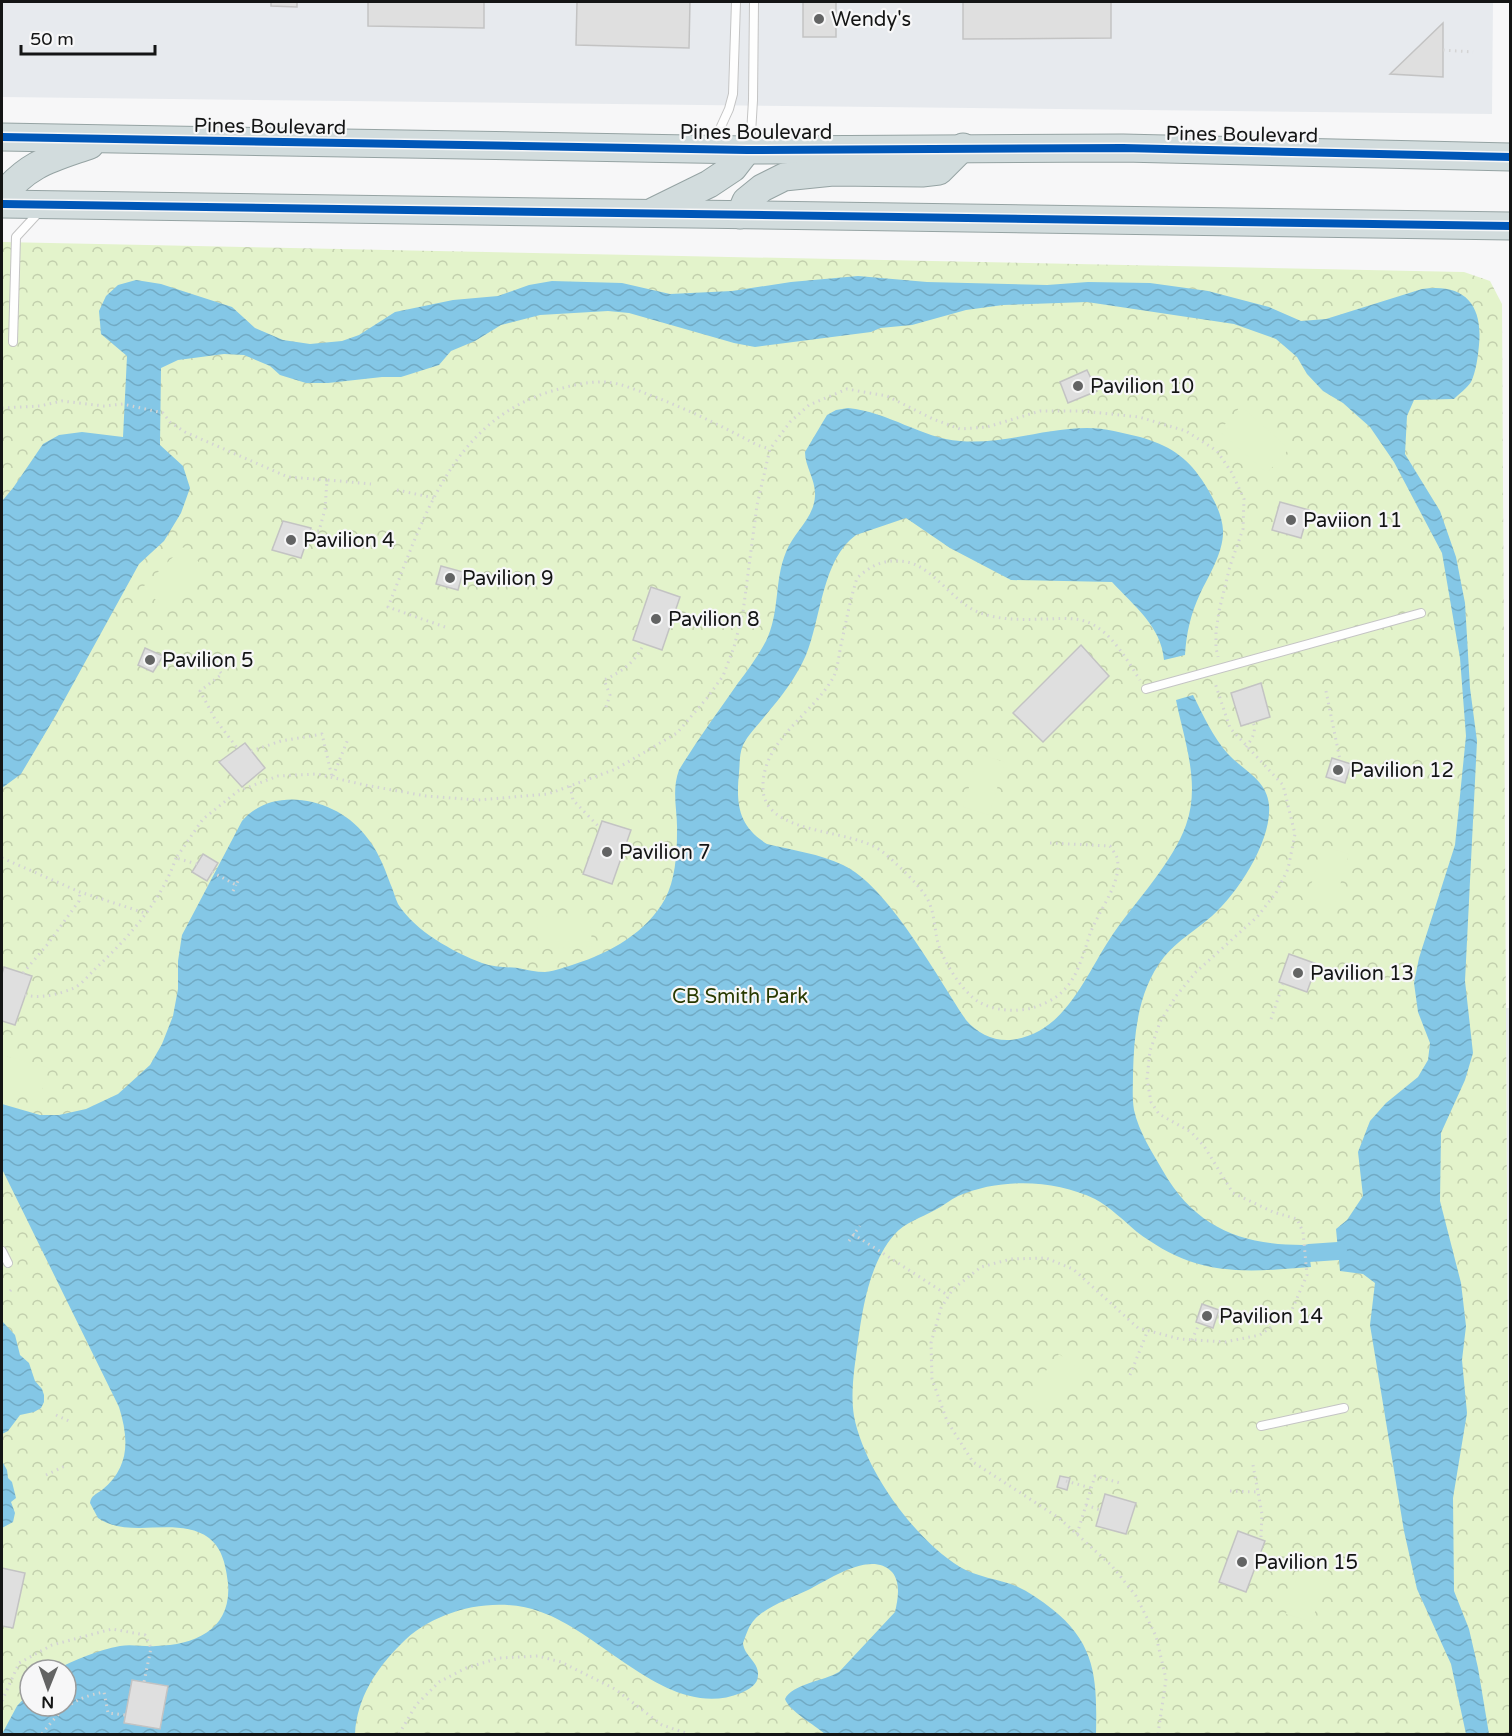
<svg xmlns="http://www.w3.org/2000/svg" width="1512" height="1736" font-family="'Varela Round',sans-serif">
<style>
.built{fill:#e7eaee}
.park{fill:url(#park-crowns);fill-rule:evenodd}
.pitch{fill:#e3f3cb}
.water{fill:url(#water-waves)}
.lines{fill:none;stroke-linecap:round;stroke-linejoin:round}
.canal{stroke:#84c7e6;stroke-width:18}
.building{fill:#dfdfdf;stroke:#c3c3c3;stroke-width:1.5}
.service-casing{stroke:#c4c4c4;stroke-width:10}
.trunk-casing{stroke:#95a3a3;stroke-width:29}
.path{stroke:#d4d4d4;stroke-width:3;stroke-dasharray:1.5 4.5;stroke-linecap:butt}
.service{stroke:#fefefe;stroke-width:8}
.trunk{stroke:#d2dcdd;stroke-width:27}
.cycleway-casing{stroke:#f7f7f8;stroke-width:11}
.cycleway{stroke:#0057b8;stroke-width:8}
.poi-dot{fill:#636464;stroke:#f7f7f8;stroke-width:2}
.labels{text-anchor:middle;stroke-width:4.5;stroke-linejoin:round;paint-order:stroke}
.poi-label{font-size:20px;fill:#141515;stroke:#f7f7f8;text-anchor:start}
.street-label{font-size:20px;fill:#141515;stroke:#f7f7f8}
.park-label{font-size:20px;fill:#283a00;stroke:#f7f7f8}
</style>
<defs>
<pattern id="park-crowns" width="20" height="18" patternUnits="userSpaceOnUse" patternTransform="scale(1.5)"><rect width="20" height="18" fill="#e3f3cb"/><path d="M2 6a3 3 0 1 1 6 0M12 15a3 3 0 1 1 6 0" fill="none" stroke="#c2cfad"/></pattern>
<pattern id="water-waves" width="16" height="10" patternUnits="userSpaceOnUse" patternTransform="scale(1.5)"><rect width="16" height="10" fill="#84c7e6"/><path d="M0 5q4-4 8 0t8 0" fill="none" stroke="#71aac4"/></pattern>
</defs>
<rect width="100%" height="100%" fill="#f7f7f8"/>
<g class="built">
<polygon points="2,2 1493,2 1492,114 2,97"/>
<polygon points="1506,1008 1510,1008 1510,1561"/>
</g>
<path class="park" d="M2,242L1464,272L1490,281L1502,304L1510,1734H2ZM30,1670H66V1706H30Z"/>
<g class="pitch">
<polygon points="1241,406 1289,449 1267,473 1219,431"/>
<polygon points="183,547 205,568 165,609 143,587"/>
<polygon points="979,754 1005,762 989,815 963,807"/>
<polygon points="1323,846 1349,854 1334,906 1307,898"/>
<polygon points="590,914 592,946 539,949 537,917"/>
<polygon points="2,1055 49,1068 39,1101 2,1091"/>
<polygon points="1059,1354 1082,1371 1051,1412 1028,1394"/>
<polygon points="1302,1561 1328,1569 1312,1622 1286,1614"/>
</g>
<g class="water">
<path d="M858,276L927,282L1047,285L1088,282L1150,283L1208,291L1269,307L1301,321L1326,319L1422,289C1464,283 1483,304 1479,345C1478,356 1476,372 1471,382C1467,388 1459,394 1454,399L1414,400L1407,416L1405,454L1440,511L1456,557L1465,603L1470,688L1477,741L1465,981L1473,1053L1465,1080L1441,1133L1440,1201L1461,1283L1466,1326L1462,1360L1467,1413L1453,1498L1454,1591L1469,1629L1478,1668L1489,1734H1466L1451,1664L1417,1589L1404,1531L1370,1325L1375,1283L1363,1274L1340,1271L1336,1229L1347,1220L1363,1196L1358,1152L1370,1121L1386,1103L1418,1077L1428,1060L1430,1043L1418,1012L1414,983L1419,958L1455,845L1466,736L1460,658L1442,553L1394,462L1370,427L1343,403L1323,391L1307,374L1297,357L1276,339L1234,324L1087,302L1003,305L966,310L912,325L880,328L871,332L755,347L734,343L629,313L608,311L540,315L501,325L475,341L451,351L439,365L401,377H382L328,383H306L280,375L270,366L244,355L224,354L178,360L161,368L160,445L183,466L190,488L181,513L164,541L139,564L56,715L21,774L2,788V501L13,488L43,444L59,435L82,432L123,437L127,356L101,334L99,311L106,296L118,285L136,280L161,284L232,307L255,328L283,340L310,344L342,341L359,335L395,312L453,300L498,296L529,285L552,281L622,283L670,294L732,291L791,282Z"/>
<path d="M848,408C889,412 921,438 960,441C1003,445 1044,428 1087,428C1105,428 1123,433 1140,437C1168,445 1186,456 1202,480C1211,494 1222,512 1223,530C1224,552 1209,575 1200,594C1191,613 1186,634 1185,655L1164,660C1161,626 1134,606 1112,582L1011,580L950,548L906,518L856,535C822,559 821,619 806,655C796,678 781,697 765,716C758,725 748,735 743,745C739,754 740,764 739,773C736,804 738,826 767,844C792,850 820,854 843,865C888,886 938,978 966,1020C977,1033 993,1041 1010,1040C1066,1034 1085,975 1113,934C1136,901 1173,862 1186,825C1201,784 1184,740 1176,700L1193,695C1203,715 1213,737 1228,754C1243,770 1267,780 1269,805C1272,841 1238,893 1212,916C1196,930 1178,940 1164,957C1138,990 1134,1033 1133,1074C1133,1086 1132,1098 1134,1110C1139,1132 1152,1152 1163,1171C1196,1229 1244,1246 1308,1245L1311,1267C1270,1270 1229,1275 1189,1261C1170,1254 1153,1244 1137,1232C1124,1221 1110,1207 1095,1199C1054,1179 1000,1178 958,1196C950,1200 943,1206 935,1210C921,1218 905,1222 894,1235C870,1263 863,1305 858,1341C855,1365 850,1391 854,1416C864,1469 914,1539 960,1567C977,1577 998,1579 1016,1586C1029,1592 1041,1600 1052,1609C1097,1644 1097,1682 1096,1734H825C815,1725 789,1711 785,1699C792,1684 824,1681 839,1672L895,1612C898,1599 901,1583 892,1572C871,1550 830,1579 808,1590C793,1597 766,1607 755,1619C749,1625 746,1635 743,1643C744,1656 759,1662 758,1675C758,1685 749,1689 741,1693C670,1722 604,1634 541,1612C496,1595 435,1609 401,1644C376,1669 357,1698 355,1734H2L17,1706L30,1692V1706H66V1670H55C75,1660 98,1650 120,1646C132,1644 144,1647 156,1646C196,1645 232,1629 228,1583C226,1567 223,1549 209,1538C177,1515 130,1540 98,1518L90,1503C91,1496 96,1494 102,1490C130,1467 129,1439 119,1407L2,1169V1104L40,1115H59L86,1109L118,1094L150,1065L162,1044L173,1016L178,989V961L182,935L242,821C274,784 337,799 365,835C377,849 384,866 390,883C393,889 395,898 398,904C415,931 453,952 482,963C493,967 506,967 518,968C527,970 536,972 545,972C556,971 565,967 575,964C610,953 647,932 665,899C675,881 677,854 677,833C678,811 671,792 679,770C697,740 718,712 738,683C748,670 758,656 766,641C780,613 774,581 786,552C794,532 814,518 815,496C816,480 805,467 805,452L827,415L836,410Z"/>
<polygon points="2,1321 15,1335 20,1355 29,1363 35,1381 42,1389 44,1395 44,1402 41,1408 34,1412 20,1415 8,1431 2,1434"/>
<polygon points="2,1461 7,1470 8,1478 12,1482 16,1498 11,1502 15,1513 13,1522 2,1528"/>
</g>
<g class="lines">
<polyline class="canal" points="1309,1253 1338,1251"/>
</g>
<g class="building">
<polygon points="271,2 297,2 297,7 271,6"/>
<polygon points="368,2 484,2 484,28 368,26"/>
<polygon points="577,2 690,2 689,48 576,45"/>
<rect x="803" y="2" width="33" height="35"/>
<polygon points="963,2 1111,2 1111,38 963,39"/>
<polygon points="1443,23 1443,77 1390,74"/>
<polygon points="1087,370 1097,391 1068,403 1060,382"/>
<polygon points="1280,502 1309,510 1301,538 1272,530"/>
<polygon points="283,521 311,528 301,558 272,550"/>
<polygon points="441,566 463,572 458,590 436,584"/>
<polygon points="651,587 680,597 662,650 633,640"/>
<polygon points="1081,645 1109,676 1043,742 1013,713"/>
<polygon points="145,648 163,656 153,672 138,665"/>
<polygon points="1261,683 1270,717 1241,726 1231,693"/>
<polygon points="245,743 265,768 242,787 219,762"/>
<polygon points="1332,758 1351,764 1345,783 1326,777"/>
<polygon points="602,821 631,830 612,884 583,874"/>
<polygon points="203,854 218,863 207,881 192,872"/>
<polygon points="1289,954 1317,964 1307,992 1279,982"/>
<polygon points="4,967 32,976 15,1025 2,1021 2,974"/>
<polygon points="1202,1304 1219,1310 1213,1328 1196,1322"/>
<polygon points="1060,1476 1070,1478 1067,1490 1057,1487"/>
<polygon points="1105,1494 1136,1503 1126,1534 1096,1526"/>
<polygon points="1238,1531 1265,1541 1246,1592 1219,1582"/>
<polygon points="2,1568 25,1573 13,1628 2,1626"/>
<polygon points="132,1680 168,1686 160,1729 124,1723"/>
</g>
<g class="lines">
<defs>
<g id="service">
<polyline points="713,144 729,109 733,94 736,2"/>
<polyline points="748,146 751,134 753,100 754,2"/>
<polyline points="13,342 16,237 40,211"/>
<polyline points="1146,689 1421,613"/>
<polyline points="2,1251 8,1263"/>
<polyline points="1261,1426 1344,1408"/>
</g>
<g id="trunk">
<polyline points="2,137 747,150 1123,148 1510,157"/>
<path d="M2,196C29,163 50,159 90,145"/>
<polyline points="2,204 1510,226"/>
<polyline points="654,211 709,184 733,168 747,150"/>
<polyline points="740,215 746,201 762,188 784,177 833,172 922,173 939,171 963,147"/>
</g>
</defs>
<use href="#service" class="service-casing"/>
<use href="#trunk" class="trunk-casing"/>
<g class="path">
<polyline points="1443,50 1473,52"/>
<polyline points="2,408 40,406 62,401 104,406 123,404 163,413 170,422 185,432 288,477 327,480 325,509 319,531 310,531"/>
<polyline points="328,480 371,484"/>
<polyline points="397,490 434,498"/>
<path d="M445,627L388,607C423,520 451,421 552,391C569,386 588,381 606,382C620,383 636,390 650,395C687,409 722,426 757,445L770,449"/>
<polyline points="158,664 196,661 213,664 222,674 200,691 215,719 238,749"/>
<polyline points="1326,691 1340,760"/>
<path d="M606,707L610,695L604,680C623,671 634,663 644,644"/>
<path d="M1246,747C1252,739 1257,731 1253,722"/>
<polyline points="251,751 281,741 322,734 332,777"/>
<polyline points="333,776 348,739"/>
<polyline points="570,786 573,800 600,828"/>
<path d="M1050,843L1110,846C1112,850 1116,854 1117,858C1123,882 1098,911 1090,934C1078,970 1073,996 1032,1008C1017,1012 994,1011 979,1002C962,992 941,958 937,939C934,924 934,908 925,895C917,883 896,863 884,853C854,827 765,837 763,789C761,740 814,714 834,676C838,667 839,654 841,645C846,622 850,600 857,578C871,565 886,558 907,562C933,567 953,602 978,612C998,620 1020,620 1042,619C1058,619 1077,616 1092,624C1113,635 1127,660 1140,680"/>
<polyline points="2,858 80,892 145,913"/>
<polyline points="197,864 176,858 203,819 238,791 278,776 317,774 365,785 426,796 478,800 548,794 616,769 677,733 707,698 723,676 734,647 743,612 757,505 770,449 790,422 809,405 847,389 887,396 933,419 960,429 987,427 1040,411 1082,411 1139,417 1186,431 1217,451 1232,473 1244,499 1243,529 1230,566 1219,611 1216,632 1216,648 1218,657"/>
<polyline points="212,872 236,885 239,879"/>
<polyline points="233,891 236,885"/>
<polyline points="23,973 47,945 79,901 80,892"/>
<path d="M25,995C41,999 60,994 74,988C82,984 89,975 95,969C128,938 161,902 176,858"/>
<polyline points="1271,1019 1283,984"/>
<polyline points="853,1234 949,1296"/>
<polyline points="849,1241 860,1226"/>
<polyline points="10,1291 12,1289"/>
<polyline points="1192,1340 1199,1324"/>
<polyline points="1130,1375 1148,1330"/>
<polyline points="56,1415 69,1421"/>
<polyline points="1253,1465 1258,1492"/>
<polyline points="46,1475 67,1465"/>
<polyline points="1066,1481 1091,1488"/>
<polyline points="1230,1491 1258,1492 1262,1514 1261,1537"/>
<polyline points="1086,1505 1100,1510"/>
<polyline points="1077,1534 1095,1476 1120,1483"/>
<polyline points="2,1701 19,1663 52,1645 112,1629 145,1635 151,1648 144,1682"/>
<path d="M42,1734C61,1709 73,1698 104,1692L108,1713L125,1715"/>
<polyline points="399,1734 416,1705 439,1682 466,1668 499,1658 538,1656 561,1662 615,1689 662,1725 689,1734"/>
<polyline points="1158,1734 1166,1679 1156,1636 1136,1596 1112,1566 1059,1518 973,1462 947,1421 932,1379 931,1343 941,1308 953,1289 981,1267 1011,1259 1046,1258 1073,1269 1138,1328 1180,1339 1225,1342 1260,1335 1291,1312 1307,1275 1303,1232 1297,1219 1273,1212 1233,1193 1204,1146 1191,1132 1159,1114 1151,1102 1147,1079 1150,1051 1160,1022 1176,996 1196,972 1257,917 1276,893 1288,869 1295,834 1283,785 1230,728 1215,683"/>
</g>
<use href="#service" class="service"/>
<use href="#trunk" class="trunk"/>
<defs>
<g id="cycleway">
<polyline points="2,137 747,150 1123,148 1510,157"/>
<polyline points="2,204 1510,226"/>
</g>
</defs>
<use href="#cycleway" class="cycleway-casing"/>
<use href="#cycleway" class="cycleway"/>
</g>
<g class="poi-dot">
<circle cx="819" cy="19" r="6"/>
<circle cx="1078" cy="386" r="6"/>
<circle cx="1291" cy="520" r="6"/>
<circle cx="291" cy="540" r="6"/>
<circle cx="450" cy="578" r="6"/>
<circle cx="656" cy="619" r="6"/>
<circle cx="150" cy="660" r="6"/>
<circle cx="1338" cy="770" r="6"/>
<circle cx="607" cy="852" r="6"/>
<circle cx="1298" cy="973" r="6"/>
<circle cx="1207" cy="1316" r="6"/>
<circle cx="1242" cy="1562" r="6"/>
</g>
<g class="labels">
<g class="poi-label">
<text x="831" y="26">Wendy's</text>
<text x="1090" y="393">Pavilion 10</text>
<text x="1303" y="527">Paviion 11</text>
<text x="303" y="547">Pavilion 4</text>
<text x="462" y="585">Pavilion 9</text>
<text x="668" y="626">Pavilion 8</text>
<text x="162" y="667">Pavilion 5</text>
<text x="1350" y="777">Pavilion 12</text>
<text x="619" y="859">Pavilion 7</text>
<text x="1310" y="980">Pavilion 13</text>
<text x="1219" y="1323">Pavilion 14</text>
<text x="1254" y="1569">Pavilion 15</text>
</g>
<g class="street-label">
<text transform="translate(270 126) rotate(1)" y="7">Pines Boulevard</text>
<text x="756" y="139">Pines Boulevard</text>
<text transform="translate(1242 134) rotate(1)" y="7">Pines Boulevard</text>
</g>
<g class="park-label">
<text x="740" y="1003">CB Smith Park</text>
</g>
</g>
<rect width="1512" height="1736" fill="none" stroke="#141515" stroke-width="6"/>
<g transform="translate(48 1688) rotate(181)"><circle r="28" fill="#f7f7f8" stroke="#9c9d9d" stroke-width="1.5"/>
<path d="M0-4.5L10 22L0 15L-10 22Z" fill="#636464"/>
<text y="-9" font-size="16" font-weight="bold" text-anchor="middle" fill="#141515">N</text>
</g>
<path d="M21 45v9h134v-9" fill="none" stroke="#141515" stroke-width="3"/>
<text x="30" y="45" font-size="18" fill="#141515" stroke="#f7f7f8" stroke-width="4.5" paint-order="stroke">50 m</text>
</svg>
